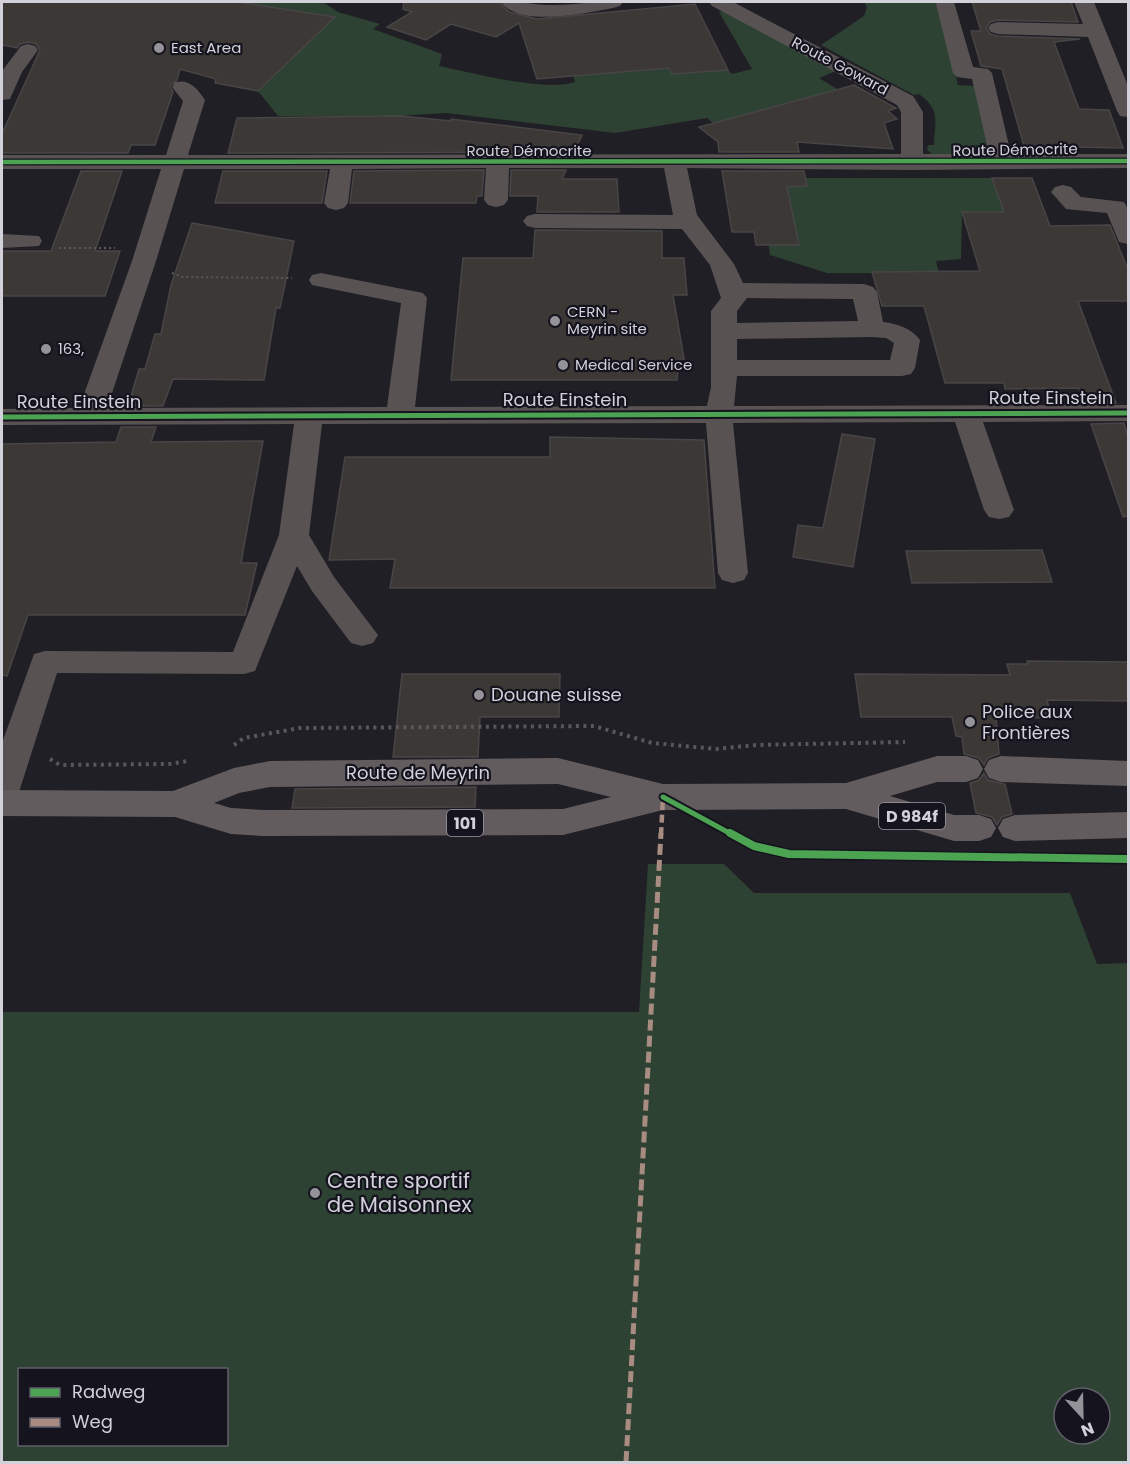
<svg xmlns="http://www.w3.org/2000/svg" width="1130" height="1464" font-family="Poppins,sans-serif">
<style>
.green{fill:#2d4232;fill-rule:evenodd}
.building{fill:#3c3835;stroke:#484547;stroke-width:1.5}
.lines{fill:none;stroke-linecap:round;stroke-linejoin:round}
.path-far1{stroke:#5b5759;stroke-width:2;stroke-dasharray:2 3;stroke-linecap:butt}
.path{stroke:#5b5759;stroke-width:4;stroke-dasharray:3 4.5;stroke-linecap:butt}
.minor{fill:#585253;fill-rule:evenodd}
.major{fill:#635c5e;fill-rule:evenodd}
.quiet-far1{stroke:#a88b81;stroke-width:4.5;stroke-dasharray:8 4.5;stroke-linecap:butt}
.quiet{stroke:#a88b81;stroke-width:5;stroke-dasharray:11 5;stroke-linecap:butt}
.cycleway-far2-casing{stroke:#14131e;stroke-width:7}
.cycleway-far1-casing{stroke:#14131e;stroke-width:9}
.cycleway-casing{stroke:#14131e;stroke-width:11}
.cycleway-far2{stroke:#4ca352;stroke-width:4.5}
.cycleway-far1{stroke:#4ca352;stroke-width:5}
.cycleway{stroke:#4ca352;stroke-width:8}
.poi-dot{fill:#94939a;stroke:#14131e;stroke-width:2}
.labels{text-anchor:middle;stroke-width:4.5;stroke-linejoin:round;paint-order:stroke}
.far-poi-label{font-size:15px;fill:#d2d1d9;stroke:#14131e;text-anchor:start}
.far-street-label{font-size:15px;fill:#d2d1d9;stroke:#14131e}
.shield{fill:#14131e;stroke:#9998a1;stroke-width:1.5}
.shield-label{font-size:16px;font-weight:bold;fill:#d2d1d9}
.street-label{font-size:18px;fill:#d2d1d9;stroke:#14131e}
.poi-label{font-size:18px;fill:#d2d1d9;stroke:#14131e;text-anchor:start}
.near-poi-label{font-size:21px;fill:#d2d1d9;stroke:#14131e;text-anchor:start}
</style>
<rect width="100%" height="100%" fill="#201f25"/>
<g class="green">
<path d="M238,2H323L338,12L380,24L373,29L442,54L439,66C473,73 544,92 575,82L573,76L633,71L651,30L673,74L728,70L732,74L752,69L719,12L723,11L836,71L819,78L845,94L713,123L707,118L615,133L446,113L396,116H278L258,91L334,17Z"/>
<path d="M864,2H937L958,85L977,86L990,150C974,155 950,155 933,155L927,150L928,145H934C935,120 941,110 919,94L914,95L821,45L864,16L867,7Z"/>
<polygon points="760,178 992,178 1004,212 962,213 961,259 936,261 939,273 827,273 770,255"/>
<path d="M648,864H724L754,893H1070L1097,964L1128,963V1462H2V1012H639ZM20,1370H226V1444H20ZM1064,1398H1100V1434H1064Z"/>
</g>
<g class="building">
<polygon points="2,2 238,2 335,17 258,91 215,83 216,79 180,69 177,80 170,86 173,92 155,145 131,145 128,153 2,153 2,134 40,50 36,44 29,42 20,44 17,48 2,45"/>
<polygon points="404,2 499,2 509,12 537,19 695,4 728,70 672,74 669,68 537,79 519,23 496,37 451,24 426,40 387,27 412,12 403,9"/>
<polygon points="972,2 1071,2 1078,22 998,20 990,22 986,28 990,34 998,36 1080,39 1054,42 1079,109 1109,110 1123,148 1024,146 1002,69 981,66 971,31 981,31"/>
<polygon points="854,85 896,108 888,111 897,119 884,123 893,149 797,142 799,152 719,152 718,142 699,127"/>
<polygon points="402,116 451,121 451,119 582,135 574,152 228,153 237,118"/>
<polygon points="484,170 482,196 477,196 476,203 350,203 354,171"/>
<polygon points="511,170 566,170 562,179 617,179 619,212 537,212 538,196 510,196"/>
<polygon points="81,171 122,171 95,251 120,251 105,296 2,296 2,251 51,251"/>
<polygon points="223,171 327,171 322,203 215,203"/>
<polygon points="722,171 804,171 807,186 787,187 799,245 756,245 754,232 732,232"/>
<polygon points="992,178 1032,178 1050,226 1110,225 1128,270 1128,301 1078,301 1116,403 1084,403 1079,388 1005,389 1004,383 945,383 924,306 882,306 872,272 980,271 962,212 1004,212"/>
<polygon points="192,223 294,241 280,308 276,308 264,380 173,379 163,406 128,406 139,369 145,369 155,334 161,334 171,285"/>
<polygon points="535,230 662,231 662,258 684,258 687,295 673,295 684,359 679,359 677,380 451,380 463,258 533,258"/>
<polygon points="1124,423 1128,437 1128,516 1123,517 1091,424"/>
<polygon points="121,427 156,427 151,442 263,441 241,563 257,563 245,615 28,615 7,676 2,675 2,444 116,442"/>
<polygon points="842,434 875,439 853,567 793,557 798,525 823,528"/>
<polygon points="550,437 704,440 715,588 390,588 395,559 329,560 345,457 550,457"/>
<polygon points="1042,550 1052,582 912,583 906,551"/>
<polygon points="1027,661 1128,662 1128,701 1047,700 1052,718 996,717 999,754 988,758 984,765 979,758 964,754 962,737 956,736 952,717 861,717 855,674 1010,675 1007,664 1028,664"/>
<polygon points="402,674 560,674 559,717 480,717 478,757 393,757"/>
<polygon points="984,773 988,780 1005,784 1012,814 1002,817 997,825 992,817 976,813 970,783 979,780"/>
<polygon points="476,787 475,807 292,808 295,789"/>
</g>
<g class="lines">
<g class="path-far1">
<polyline points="59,248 115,248"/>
<polyline points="172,273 182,277 292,278"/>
</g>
<g class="path">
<polyline points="234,745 244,738 300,728 594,726 652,743 716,749 757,745 905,742"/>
<polyline points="50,759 60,765 169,764 188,761"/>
</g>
<g class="minor">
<path d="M501,2C517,0 532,5 548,5C573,6 598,0 623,2L620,6L613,8C587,13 519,28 501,2Z"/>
<path d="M709,2H733L913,96L923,112V154H989L972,79L957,77L953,73L936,4L938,2H954L973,67L988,69L992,73L1011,154H1128V168L912,170L687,168L697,215L734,264L743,283L864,284L873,287L877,292L883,322C898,324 911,328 920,340L915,368L911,374L902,376H737L734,406L1128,405V421L983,422L1014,510L1009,517L999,519L989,517L984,510L955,422L733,423L748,573L744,580L733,583L722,580L718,573L706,423L322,424L309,535L334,577L378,635L373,643L362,646L351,643L312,591L297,566L255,671L244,674L57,673L19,792L14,801L2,805V743L34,654L45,651L233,652L279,535L294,424L2,425V409L79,408L132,261L161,169H2V155H166L183,101L172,87L175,82C190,79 197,88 205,100L188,155L901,154V112L897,105L712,6ZM486,168L484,200L488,205L496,207L504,205L508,200L509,168H664L673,215L535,214L527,216L523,221L527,226L535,228L682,229L710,265L721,298L711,311V387L707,406L415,407L427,298L423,293L321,273L312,275L309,280L312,285L401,303L387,407L107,408L156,261L184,169H330L324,203L328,208L336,210L344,208L348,203L352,169ZM747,298L853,299L858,321L737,323V311ZM872,337L886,338L894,343L890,360H737V339Z"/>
<polygon points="1074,2 1094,2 1128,86 1128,117 1120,116 1117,111 1088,37 998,34 991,32 988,28 991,24 998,22 1083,24"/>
<polygon points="28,44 35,46 38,50 22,72 10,99 2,100 2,71 21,46"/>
<polygon points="1063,185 1071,187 1081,197 1124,202 1128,209 1128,244 1119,242 1107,213 1066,209 1051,192 1055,187"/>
<polygon points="2,234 39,236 42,241 39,246 2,248"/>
</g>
<g class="major">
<path d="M937,756H966L978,760L983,769L978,778L966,782H937L890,796L954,815H979L991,819L996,828L991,837L979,841H954L846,809L663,810L563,835L263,836L231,834L175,817L2,816V790L173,791L234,768L270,761L558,758L663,784L846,783ZM558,784L611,797L563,809L263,810L231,808L214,803L239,793L270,787Z"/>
<polygon points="1001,756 1128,761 1128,786 1001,782 989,778 984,769 989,760"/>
<polygon points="1128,812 1128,838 1015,841 1003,837 998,828 1003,819 1015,815"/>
</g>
<polyline class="quiet-far1" points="661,835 663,797"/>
<polyline class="quiet" points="626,1462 661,833"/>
<defs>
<polyline id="cycleway-far2" points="2,162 1128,161"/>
<g id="cycleway-far1">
<polyline points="2,417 1128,413"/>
<polyline points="663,797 733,835"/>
</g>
<polyline id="cycleway" points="730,833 754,846 789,854 1128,859"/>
</defs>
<use href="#cycleway-far2" class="cycleway-far2-casing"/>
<use href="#cycleway-far1" class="cycleway-far1-casing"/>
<use href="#cycleway" class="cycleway-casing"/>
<use href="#cycleway-far2" class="cycleway-far2"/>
<use href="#cycleway-far1" class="cycleway-far1"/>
<use href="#cycleway" class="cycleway"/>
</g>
<g class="poi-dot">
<circle cx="159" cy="48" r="6"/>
<circle cx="555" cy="321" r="6"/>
<circle cx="46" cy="349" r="6"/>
<circle cx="563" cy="365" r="6"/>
<circle cx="479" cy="695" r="6"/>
<circle cx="970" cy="722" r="6"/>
<circle cx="315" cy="1193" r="6"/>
</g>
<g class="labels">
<g class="far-poi-label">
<text x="171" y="53">East Area</text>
<text x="567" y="317">CERN -<tspan x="567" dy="17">Meyrin site</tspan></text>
<text x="58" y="354">163,</text>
<text x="575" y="370">Medical Service</text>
</g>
<g class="far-street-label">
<text transform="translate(840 66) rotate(28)" y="5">Route Goward</text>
<text transform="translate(1015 150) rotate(-1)" y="5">Route Démocrite</text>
<text x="529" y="156">Route Démocrite</text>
</g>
<g class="shield">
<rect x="879" y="803" width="66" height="26" rx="4.5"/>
<rect x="447" y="810" width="36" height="26" rx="4.5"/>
</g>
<g class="shield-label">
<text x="912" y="822">D 984f</text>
<text x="465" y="829">101</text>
</g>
<g class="street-label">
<text x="1051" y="404">Route Einstein</text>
<text x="565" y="406">Route Einstein</text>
<text x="79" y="408">Route Einstein</text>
<text x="418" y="779">Route de Meyrin</text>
</g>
<g class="poi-label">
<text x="491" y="701">Douane suisse</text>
<text x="982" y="718">Police aux<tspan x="982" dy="21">Frontières</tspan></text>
</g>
<g class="near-poi-label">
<text x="327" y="1188">Centre sportif<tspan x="327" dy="24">de Maisonnex</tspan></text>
</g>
</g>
<rect width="1130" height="1464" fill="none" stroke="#d2d1d9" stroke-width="6"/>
<rect x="18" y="1368" width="210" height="78" fill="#14131e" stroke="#605f69" stroke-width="1.5"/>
<rect x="30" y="1388" width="30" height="9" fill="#4ca352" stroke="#605f69" stroke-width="1.5"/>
<text x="72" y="1398" font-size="18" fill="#d2d1d9">Radweg</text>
<rect x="30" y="1418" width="30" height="9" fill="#a88b81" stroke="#605f69" stroke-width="1.5"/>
<text x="72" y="1428" font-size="18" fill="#d2d1d9">Weg</text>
<g transform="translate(1082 1416) rotate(158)"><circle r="28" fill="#14131e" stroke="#605f69" stroke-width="1.5"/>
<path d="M0-4.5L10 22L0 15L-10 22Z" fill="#94939a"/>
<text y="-9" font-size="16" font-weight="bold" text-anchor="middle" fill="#d2d1d9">N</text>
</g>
</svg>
